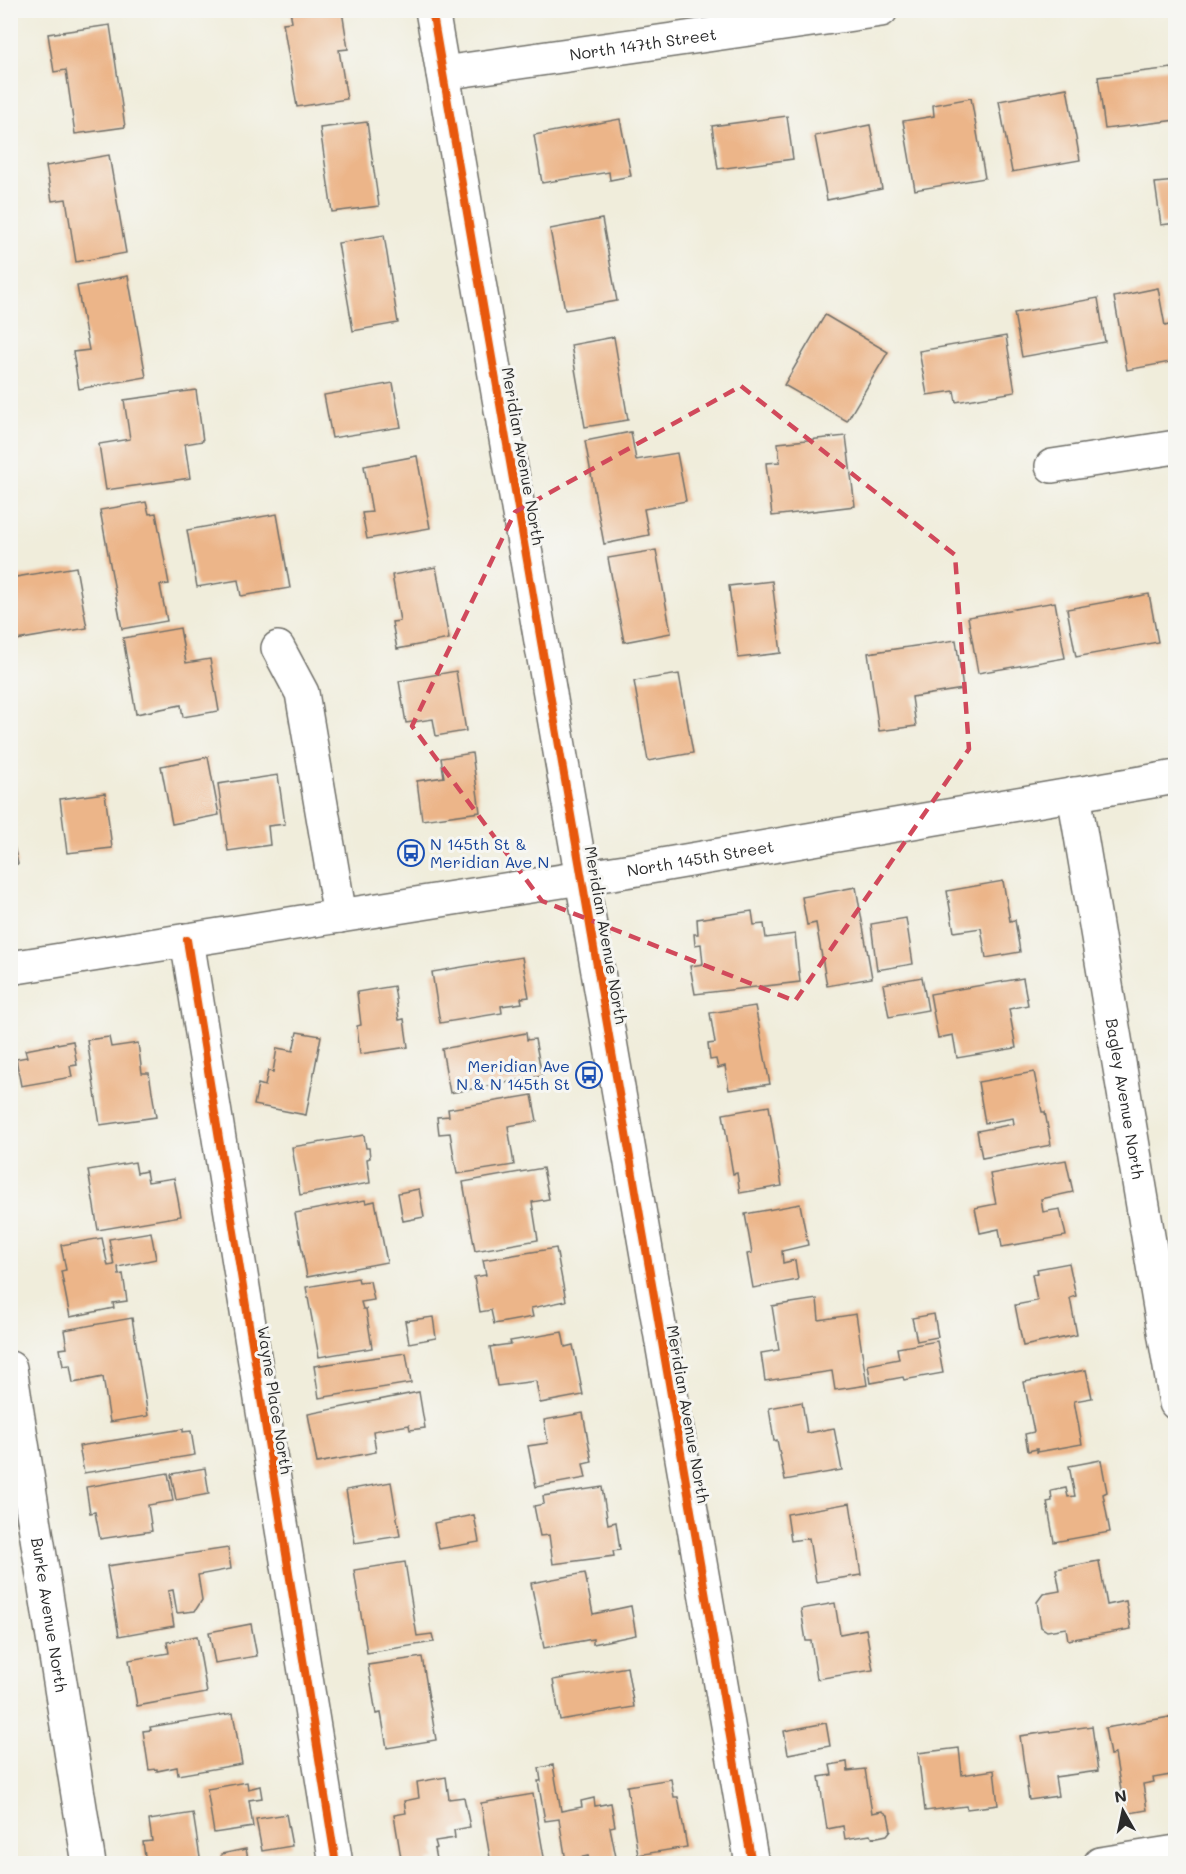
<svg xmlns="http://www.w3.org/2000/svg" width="1186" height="1874" font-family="Mali,sans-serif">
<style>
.building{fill:#ecb589}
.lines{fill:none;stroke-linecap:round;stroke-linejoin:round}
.minor-casing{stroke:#706f69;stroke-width:36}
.major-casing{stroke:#706f69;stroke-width:36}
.minor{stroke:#fff;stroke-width:33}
.major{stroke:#fff;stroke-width:33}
.cycleway-casing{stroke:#f6f6f2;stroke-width:11}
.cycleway{stroke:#e8590c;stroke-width:8}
.marked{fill:none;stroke:#d1495b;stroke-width:4.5;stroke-dasharray:12 8;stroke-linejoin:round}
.labels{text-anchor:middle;stroke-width:6;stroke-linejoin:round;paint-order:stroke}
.street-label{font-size:16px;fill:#2b2b2b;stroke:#f6f6f2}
.transit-label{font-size:16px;fill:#164399;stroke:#f6f6f2;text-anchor:start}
</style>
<rect width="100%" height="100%" fill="#f6f6f2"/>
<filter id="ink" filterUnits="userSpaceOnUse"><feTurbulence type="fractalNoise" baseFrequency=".0167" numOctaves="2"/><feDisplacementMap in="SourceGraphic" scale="12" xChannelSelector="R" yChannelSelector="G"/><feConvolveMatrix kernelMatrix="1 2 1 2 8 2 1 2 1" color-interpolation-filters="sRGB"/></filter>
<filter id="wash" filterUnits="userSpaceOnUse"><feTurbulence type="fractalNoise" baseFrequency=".008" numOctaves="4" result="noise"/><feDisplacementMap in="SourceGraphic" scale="24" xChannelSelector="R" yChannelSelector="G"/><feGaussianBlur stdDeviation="1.35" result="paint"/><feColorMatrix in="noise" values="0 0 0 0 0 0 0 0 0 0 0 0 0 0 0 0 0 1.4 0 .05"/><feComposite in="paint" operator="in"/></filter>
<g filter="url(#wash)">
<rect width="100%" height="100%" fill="#f0eddb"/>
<g id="blocks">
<g class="building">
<polygon points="290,10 342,11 348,49 339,50 347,99 297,107 283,23 292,22"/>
<polygon points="110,25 125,127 75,134 66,70 54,72 48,34"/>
<polygon points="1172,68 1176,94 1176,120 1105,129 1098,77"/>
<polygon points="1067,88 1080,160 1012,172 999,101"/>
<polygon points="971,98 985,178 915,190 903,121 934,116 933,105"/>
<polygon points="787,116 793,159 718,169 712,126"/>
<polygon points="620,119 631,176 610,180 609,172 542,183 534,135"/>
<polygon points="367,122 379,206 332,212 320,128"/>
<polygon points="870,125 882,189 827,200 815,136"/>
<polygon points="109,155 126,253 76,262 66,199 52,201 46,166"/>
<polygon points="1176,181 1176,223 1161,225 1155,183"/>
<polygon points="602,219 617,301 565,310 550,229"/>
<polygon points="384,235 398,323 353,331 338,243"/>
<polygon points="128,276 146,377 79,389 73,352 89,350 77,286"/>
<polygon points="1158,288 1165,326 1176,323 1176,361 1127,370 1114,297"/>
<polygon points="1098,298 1105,342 1022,357 1014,313"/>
<polygon points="825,315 888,352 847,421 784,385"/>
<polygon points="1006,336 1015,392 956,402 954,391 927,395 919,351"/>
<polygon points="614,337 628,420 585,427 571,345"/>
<polygon points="393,383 401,427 332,438 324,395"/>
<polygon points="196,390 203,441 185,444 190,478 106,490 99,444 130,439 124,400"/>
<polygon points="631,432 636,460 677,453 686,501 644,509 649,535 604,544 585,441"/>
<polygon points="846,436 855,506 772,516 766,463 780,462 778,443"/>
<polygon points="417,456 430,528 367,539 362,513 372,512 364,466"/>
<polygon points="146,502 149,514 156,513 169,584 160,585 167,621 122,629 100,510"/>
<polygon points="277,514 290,588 241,596 238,580 197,587 187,530"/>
<polygon points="656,550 671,633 624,642 608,558"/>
<polygon points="76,567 87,628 10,641 10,578"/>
<polygon points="436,567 449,639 397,649 392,622 400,621 392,575"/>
<polygon points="772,581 781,653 738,658 729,586"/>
<polygon points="1149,594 1158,642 1076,657 1067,609"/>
<polygon points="1055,602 1065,658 978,673 968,617"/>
<polygon points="180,628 186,663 210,659 219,711 183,717 181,705 136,714 123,638"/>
<polygon points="956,640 963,689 912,697 916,726 879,731 868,653"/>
<polygon points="456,671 466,731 436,736 433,719 406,723 399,681"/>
<polygon points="679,674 693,753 648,761 634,681"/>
<polygon points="472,753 480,812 422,820 417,781 444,777 441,758"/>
<polygon points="208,757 219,815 172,824 161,766"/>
<polygon points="278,775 285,824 268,826 270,845 228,851 218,784"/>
<polygon points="105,793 112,848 67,853 60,799"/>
<polygon points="10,828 18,864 10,865"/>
<polygon points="1003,881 1010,921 1015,920 1020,952 986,958 981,928 954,932 947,891"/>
<polygon points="856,887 872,978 827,986 816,923 807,925 802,897"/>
<polygon points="752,911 754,925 764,924 766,938 795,934 800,982 695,994 690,966 703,964 701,944 695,945 694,934 698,934 697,919"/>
<polygon points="906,918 913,964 877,970 871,924"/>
<polygon points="522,957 529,997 521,998 522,1003 501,1006 502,1013 440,1023 432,972"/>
<polygon points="922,977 928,1010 889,1017 883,984"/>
<polygon points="1023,978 1028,1005 1009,1009 1016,1048 957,1058 953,1035 938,1038 930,994"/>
<polygon points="394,986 399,1020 404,1019 408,1047 360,1054 357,1026 361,1025 357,992"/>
<polygon points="755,1006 770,1084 729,1090 725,1066 718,1068 716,1059 710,1060 708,1044 715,1043 710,1013"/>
<polygon points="297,1032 321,1036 306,1115 254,1105 258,1084 265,1086 268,1071 273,1072 277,1048 293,1051"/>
<polygon points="526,1033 527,1040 535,1039 542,1076 450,1093 442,1049"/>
<polygon points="109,1037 111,1047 138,1043 142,1073 149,1073 156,1117 100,1125 87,1040"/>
<polygon points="73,1041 77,1065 70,1066 72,1077 21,1086 16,1059 27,1057 25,1050"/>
<polygon points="1034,1072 1042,1112 1045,1112 1051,1145 982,1158 977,1131 1014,1124 1013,1118 985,1123 978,1082"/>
<polygon points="532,1095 537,1121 508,1126 514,1165 457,1174 450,1133 439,1134 437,1117 449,1116 448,1109"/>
<polygon points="769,1106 782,1186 740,1193 737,1173 733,1174 723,1114"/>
<polygon points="364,1135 366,1148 369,1148 370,1158 367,1159 370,1183 300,1195 292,1147"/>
<polygon points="1066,1160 1073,1192 1041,1199 1043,1212 1060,1209 1066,1236 1002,1247 999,1229 980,1233 975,1208 996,1204 990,1174"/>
<polygon points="135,1162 137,1173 146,1171 148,1182 174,1178 181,1216 98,1230 88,1170"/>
<polygon points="543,1168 549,1199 532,1202 538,1240 475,1251 463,1182"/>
<polygon points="419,1189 424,1217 403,1221 398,1193"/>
<polygon points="365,1200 366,1203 375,1201 387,1262 307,1277 295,1213"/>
<polygon points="800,1204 808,1245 782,1251 783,1263 795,1260 798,1280 753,1288 747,1254 752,1253 745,1214"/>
<polygon points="151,1232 156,1259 118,1267 119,1275 123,1274 127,1301 113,1303 114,1308 70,1317 61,1271 66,1270 61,1245 102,1238 108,1266 114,1265 109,1239"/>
<polygon points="556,1248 566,1301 531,1308 533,1317 494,1324 491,1310 480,1312 474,1277 486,1275 483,1260"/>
<polygon points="1069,1263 1076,1296 1070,1298 1077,1335 1023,1346 1015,1305 1037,1301 1032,1274 1038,1273 1037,1269"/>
<polygon points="358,1278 359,1282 370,1281 374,1300 361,1302 363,1309 366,1309 372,1348 319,1357 306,1287"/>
<polygon points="817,1299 819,1320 856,1314 867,1385 835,1390 832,1371 765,1381 761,1353 779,1350 772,1306"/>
<polygon points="934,1314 938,1337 917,1341 912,1318"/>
<polygon points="433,1317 436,1338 409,1343 405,1321"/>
<polygon points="132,1318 148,1416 110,1422 103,1377 73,1383 70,1365 63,1366 60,1349 67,1348 64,1330"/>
<polygon points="562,1332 565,1347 573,1345 583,1395 540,1403 536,1381 497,1386 490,1347 511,1344 510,1341"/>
<polygon points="937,1341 943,1373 904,1380 903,1377 871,1383 868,1365 899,1359 897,1348"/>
<polygon points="406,1353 411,1383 319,1398 314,1366"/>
<polygon points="1086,1370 1092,1398 1074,1401 1082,1444 1037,1452 1037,1449 1028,1451 1025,1434 1034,1432 1024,1382"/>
<polygon points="419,1392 425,1428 410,1430 409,1425 373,1431 376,1452 317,1463 308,1414"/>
<polygon points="802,1402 807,1433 834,1428 842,1470 785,1480 777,1440 774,1441 769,1408"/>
<polygon points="583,1413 592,1462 583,1464 586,1478 536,1487 528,1446 548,1443 544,1420"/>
<polygon points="183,1429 183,1432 191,1431 195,1455 84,1473 79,1446"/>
<polygon points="1101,1460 1107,1492 1103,1494 1110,1532 1054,1542 1047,1502 1052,1501 1051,1491 1066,1488 1068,1497 1075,1496 1069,1466"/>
<polygon points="205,1468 209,1494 176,1500 171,1474"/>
<polygon points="168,1473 173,1501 148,1505 152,1531 100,1539 95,1512 90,1513 86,1487"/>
<polygon points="391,1482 400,1536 355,1543 346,1490"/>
<polygon points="602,1487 608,1524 616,1522 620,1550 613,1551 614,1556 553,1564 549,1535 540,1536 534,1506 544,1504 543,1496"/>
<polygon points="850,1503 861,1575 816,1582 809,1538 791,1541 787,1514"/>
<polygon points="474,1515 479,1542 439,1549 434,1523"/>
<polygon points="228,1548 231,1569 198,1575 202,1600 195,1611 177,1613 173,1590 168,1591 174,1626 119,1636 107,1566"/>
<polygon points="1099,1561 1107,1605 1126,1601 1131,1629 1068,1640 1066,1628 1047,1631 1041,1627 1037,1602 1043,1594 1060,1591 1056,1569"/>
<polygon points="405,1562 417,1636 432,1634 434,1642 367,1653 354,1570"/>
<polygon points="585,1573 593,1614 631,1606 636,1635 593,1644 593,1639 544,1648 531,1583"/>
<polygon points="835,1603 840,1634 866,1629 873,1670 817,1679 811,1641 806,1641 801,1609"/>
<polygon points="251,1624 257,1656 215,1663 209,1632"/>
<polygon points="197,1636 207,1693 137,1706 129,1660 169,1653 167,1642"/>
<polygon points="422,1657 436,1740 387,1748 381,1713 376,1714 368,1665"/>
<polygon points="627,1667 634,1707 560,1720 553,1680"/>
<polygon points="233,1713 242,1764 178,1775 177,1767 157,1771 157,1769 149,1770 143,1731 151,1730 150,1727"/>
<polygon points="1176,1716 1176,1774 1153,1778 1154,1782 1143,1784 1147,1810 1125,1814 1115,1754 1110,1755 1105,1728"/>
<polygon points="826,1723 830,1746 788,1754 784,1731"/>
<polygon points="1092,1726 1098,1771 1055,1777 1058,1796 1029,1800 1020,1736"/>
<polygon points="959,1748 962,1775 994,1770 998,1805 967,1809 966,1806 925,1811 918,1753"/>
<polygon points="847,1762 848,1771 865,1769 872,1813 882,1811 888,1815 891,1830 887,1835 873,1838 870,1835 845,1839 843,1826 827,1829 819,1777 832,1775 830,1765"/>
<polygon points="553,1765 561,1811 582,1807 581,1801 594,1798 595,1806 611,1803 615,1826 610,1827 617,1862 590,1864 588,1856 566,1861 559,1819 545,1821 538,1781 541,1781 539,1768"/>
<polygon points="446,1777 449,1799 464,1797 470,1827 454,1830 455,1838 435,1841 437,1848 434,1849 436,1859 429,1860 430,1864 402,1864 394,1815 406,1813 404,1801 419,1798 417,1782"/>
<polygon points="671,1779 674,1797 678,1797 687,1847 638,1855 627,1786"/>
<polygon points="247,1782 248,1789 260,1786 262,1798 249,1800 253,1827 214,1833 207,1789"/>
<polygon points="533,1794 545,1863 491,1864 481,1803"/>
<polygon points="193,1813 201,1864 146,1864 143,1842 152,1841 149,1820"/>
<polygon points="286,1814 292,1846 262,1851 256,1819"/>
<polygon points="246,1849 249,1864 223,1864 221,1854"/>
</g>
</g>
</g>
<g filter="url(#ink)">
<use href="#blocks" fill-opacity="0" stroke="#706f69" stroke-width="1.5"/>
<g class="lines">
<defs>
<g id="minor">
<polyline points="432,10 752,1864"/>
<path id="s1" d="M443,73L881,10"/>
<polyline points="1052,466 1176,447"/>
<polyline points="278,648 302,693 340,916"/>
<path id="s2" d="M1074,794L1176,1403"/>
<polyline points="187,940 336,1864"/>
<path id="s3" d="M10,1368L89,1864"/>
<polyline points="1100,1864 1176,1852"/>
</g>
<g id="major">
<path id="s4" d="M10,968L638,869L1176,777"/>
</g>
</defs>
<use href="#minor" class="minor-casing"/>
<use href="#major" class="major-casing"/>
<use href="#minor" class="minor"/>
<use href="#major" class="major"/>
<defs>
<g id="cycleway">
<polyline points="432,10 752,1864"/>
<polyline points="187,940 336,1864"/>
</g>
</defs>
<use href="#cycleway" class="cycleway-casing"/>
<use href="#cycleway" class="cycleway"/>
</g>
</g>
<path class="marked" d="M741,386L955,555L969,749L795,1001L542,901L412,726L515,512Z"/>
<defs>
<symbol id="bus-ring" viewBox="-11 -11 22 22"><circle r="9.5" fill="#f6f6f2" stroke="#1a4fb4" stroke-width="1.5"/><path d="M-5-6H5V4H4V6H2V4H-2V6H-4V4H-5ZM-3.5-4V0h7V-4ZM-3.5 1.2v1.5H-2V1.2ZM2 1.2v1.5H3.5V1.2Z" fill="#1a4fb4"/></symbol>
</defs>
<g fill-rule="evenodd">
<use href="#bus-ring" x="396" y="838" width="30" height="30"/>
<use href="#bus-ring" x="574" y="1060" width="30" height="30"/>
</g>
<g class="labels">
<g class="street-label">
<text dy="6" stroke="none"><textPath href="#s1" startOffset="202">North 147th Street</textPath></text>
<text transform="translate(523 456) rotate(80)" y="6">Meridian Avenue North</text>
<text dy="6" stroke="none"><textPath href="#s4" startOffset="699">North 145th Street</textPath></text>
<text transform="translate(606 935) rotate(80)" y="6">Meridian Avenue North</text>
<text dy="6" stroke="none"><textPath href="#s2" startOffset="309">Bagley Avenue North</textPath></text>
<text transform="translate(275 1400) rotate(81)" y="6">Wayne Place North</text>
<text transform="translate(688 1414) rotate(80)" y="6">Meridian Avenue North</text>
<text dy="6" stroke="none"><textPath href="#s3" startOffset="250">Burke Avenue North</textPath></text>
</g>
<g class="transit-label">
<text x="430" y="850">N 145th St &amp;<tspan x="430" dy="18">Meridian Ave N</tspan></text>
<text x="570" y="1072" text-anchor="end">Meridian Ave<tspan x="570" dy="18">N &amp; N 145th St</tspan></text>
</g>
</g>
<rect width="1186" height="1874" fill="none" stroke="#f6f6f2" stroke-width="36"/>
<g transform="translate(1123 1811) rotate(351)" stroke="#f6f6f2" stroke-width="4.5" paint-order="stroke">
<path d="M0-4.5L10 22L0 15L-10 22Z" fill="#2b2b2b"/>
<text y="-9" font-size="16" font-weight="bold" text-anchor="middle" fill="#2b2b2b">N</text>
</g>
</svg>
